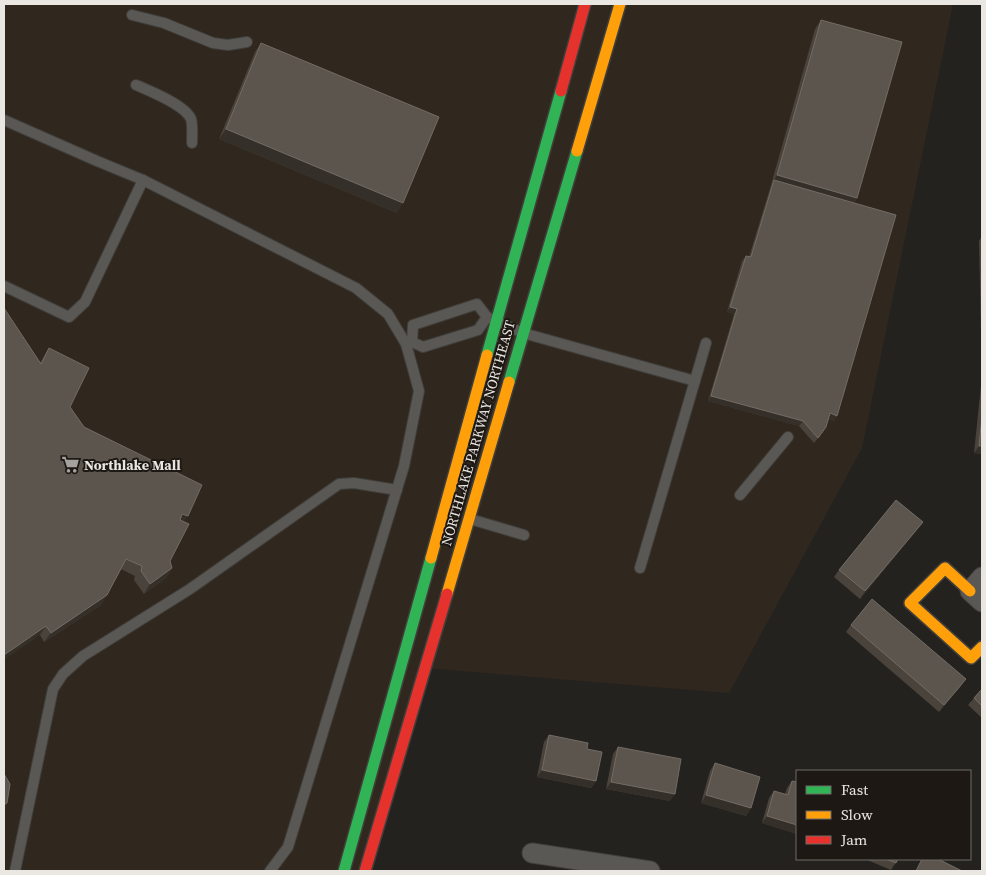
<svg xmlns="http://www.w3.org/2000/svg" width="986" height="875" font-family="'Source Serif 4',serif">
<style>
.built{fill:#30281e}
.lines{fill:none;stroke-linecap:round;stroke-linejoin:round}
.lane-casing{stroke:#413f3c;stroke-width:12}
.street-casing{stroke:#413f3c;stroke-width:21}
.fast-casing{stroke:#413f3c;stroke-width:14}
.slow-casing{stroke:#413f3c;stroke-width:14}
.jam-casing{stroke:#413f3c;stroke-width:14}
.lane{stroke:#5a5855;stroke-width:10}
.street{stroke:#5a5855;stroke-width:19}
.fast{stroke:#30b455;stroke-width:11}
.slow{stroke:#ff9f0a;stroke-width:11}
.jam{stroke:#e5322d;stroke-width:11}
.wall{fill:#4a433b}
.shaded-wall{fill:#342f28}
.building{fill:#5b554d;stroke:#726c64}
.labels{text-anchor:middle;stroke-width:4;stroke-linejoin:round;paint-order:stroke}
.street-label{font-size:14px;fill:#eae6e2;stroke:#1d1813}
.poi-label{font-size:14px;font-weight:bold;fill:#eae6e2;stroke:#1d1813;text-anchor:start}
</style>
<rect width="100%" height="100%" fill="#24221f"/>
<polygon class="built" points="4,4 953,4 862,448 729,693 424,668 358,871 4,871"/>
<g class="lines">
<defs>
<g id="lane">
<polyline points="132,15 164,23 213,43 228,45 247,42"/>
<path d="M136,85C150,91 185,105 191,119C193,125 192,136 192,143"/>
<polyline points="4,120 97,161 143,180 356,288 388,314 406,344 419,391 404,466 288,847 270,871"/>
<polyline points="4,286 69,317 85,302 143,180"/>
<polyline points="412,342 413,325 477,304 487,317 523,333 695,381"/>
<polyline points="406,344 412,342 423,347 478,330 487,317"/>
<polyline points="740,495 788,437"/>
<polyline points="470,519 524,535"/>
<polyline points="640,568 706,343"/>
<polyline points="15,871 53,689 63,674 83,656 190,589 339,484 354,483 397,490"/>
</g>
<g id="street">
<polyline points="982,577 970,591 982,602"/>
<polyline points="532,853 650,871"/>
</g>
<g id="fast">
<polyline points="487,355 561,91"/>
<polyline points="509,382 577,151"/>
<polyline points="344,871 431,558"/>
</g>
<g id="slow">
<polyline points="577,151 620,4"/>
<polyline points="431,558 487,355"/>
<polyline points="970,591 945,568 910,603 971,658 982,647"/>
<polyline points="447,594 509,382"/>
</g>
<g id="jam">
<polyline points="561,91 585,4"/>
<polyline points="365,871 447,594"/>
</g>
</defs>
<use href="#lane" class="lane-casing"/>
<use href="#street" class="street-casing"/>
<use href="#fast" class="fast-casing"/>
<use href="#slow" class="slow-casing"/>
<use href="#jam" class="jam-casing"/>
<use href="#lane" class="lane"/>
<use href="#street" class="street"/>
<use href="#fast" class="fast"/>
<use href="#slow" class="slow"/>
<use href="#jam" class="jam"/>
</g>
<g class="wall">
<polygon points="821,20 857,198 854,203 837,416 834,421 829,419 823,432 814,443 799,426 708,401 734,314 727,312 742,261 746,256 749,257 771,185 815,29"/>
<polygon points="261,43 397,213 219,139 255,52"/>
<polygon points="982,236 982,331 981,331 979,241"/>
<polygon points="49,348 70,407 84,427 183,522 170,561 172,568 166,578 144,594 134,580 135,576 121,569 101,605 44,642 40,635 40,363"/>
<polygon points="982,376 982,454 974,453"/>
<polygon points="923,522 860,599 834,577 839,570"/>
<polygon points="851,625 961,686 939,712 846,632"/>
<polygon points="982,689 982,718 968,705 974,698"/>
<polygon points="549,735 587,749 596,781 591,788 537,777 544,742"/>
<polygon points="618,747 670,801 606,789 613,754"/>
<polygon points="715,763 751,808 746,816 701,803 710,771"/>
<polygon points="792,781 797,782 797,834 762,823 769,798 774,791 785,794 787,788"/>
<polygon points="865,859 898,859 891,870"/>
</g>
<g class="shaded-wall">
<polygon points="226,129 403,203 397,213 219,139"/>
<polygon points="777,175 857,198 850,208 774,180"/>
<polygon points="730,307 737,309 734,314 727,312"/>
<polygon points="711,396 803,421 799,426 708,401"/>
<polygon points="830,413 837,416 834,421 827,418"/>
<polygon points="979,446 982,446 982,454 974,453"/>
<polygon points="182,514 188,516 181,525 175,523"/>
<polygon points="923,522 918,529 860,599 865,591"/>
<polygon points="172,568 166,578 144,594 150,584"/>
<polygon points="107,595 101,605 44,642 51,633"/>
<polygon points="46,626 40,635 4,660 4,655"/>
<polygon points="966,679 961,686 939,712 944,705"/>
<polygon points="542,770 596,781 591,788 537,777"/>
<polygon points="611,782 675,794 670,801 606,789"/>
<polygon points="706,795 751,808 746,816 701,803"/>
<polygon points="767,816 797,825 797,834 762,823"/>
</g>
<g class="building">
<polygon points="821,20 902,42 857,198 777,175"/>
<polygon points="261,43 439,117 403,203 226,129"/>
<polygon points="774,180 896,215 837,416 830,413 826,427 818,438 803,421 711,396 737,309 730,307 746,256 751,257"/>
<polygon points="4,308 41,364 49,348 89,368 70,407 84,427 202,485 188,516 182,514 180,520 189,524 170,561 172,568 150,584 141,571 142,566 126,559 107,595 51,633 46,626 4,655"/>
<polygon points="982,417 982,446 979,446"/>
<polygon points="896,500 923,522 865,591 839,570"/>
<polygon points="872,599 966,679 944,705 851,625"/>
<polygon points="982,689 982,706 974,698"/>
<polygon points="549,735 588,743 587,749 602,752 596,781 542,770"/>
<polygon points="618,747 681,759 675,794 611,782"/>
<polygon points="715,763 760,777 751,808 706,795"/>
<polygon points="4,774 10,784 7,803 4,805"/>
<polygon points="792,781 797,782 797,825 767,816 774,791 788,795"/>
<polygon points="886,859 898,859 896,863"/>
<polygon points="922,859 938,859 962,871 916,871"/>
</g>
<defs>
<symbol id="supermarket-bare" viewBox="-9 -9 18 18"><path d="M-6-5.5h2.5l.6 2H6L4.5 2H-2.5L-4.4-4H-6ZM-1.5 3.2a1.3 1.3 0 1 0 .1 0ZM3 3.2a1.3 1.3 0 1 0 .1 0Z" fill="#a5a19e" stroke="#1d1813" stroke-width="2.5" paint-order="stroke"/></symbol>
</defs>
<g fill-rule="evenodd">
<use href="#supermarket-bare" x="58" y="452" width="25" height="25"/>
</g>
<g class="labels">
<g class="street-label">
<text transform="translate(478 433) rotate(-74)" y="5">NORTHLAKE PARKWAY NORTHEAST</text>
</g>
<g class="poi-label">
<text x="84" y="470">Northlake Mall</text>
</g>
</g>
<rect width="986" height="875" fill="none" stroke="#eae6e2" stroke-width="10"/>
<rect x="796" y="770" width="175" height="90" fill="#1d1813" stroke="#6f6a66"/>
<rect x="806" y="786" width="25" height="8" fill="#30b455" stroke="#6f6a66"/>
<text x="841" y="795" font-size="15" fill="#eae6e2">Fast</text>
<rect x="806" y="811" width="25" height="8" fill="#ff9f0a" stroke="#6f6a66"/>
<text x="841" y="820" font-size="15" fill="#eae6e2">Slow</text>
<rect x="806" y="836" width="25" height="8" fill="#e5322d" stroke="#6f6a66"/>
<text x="841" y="845" font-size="15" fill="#eae6e2">Jam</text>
</svg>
